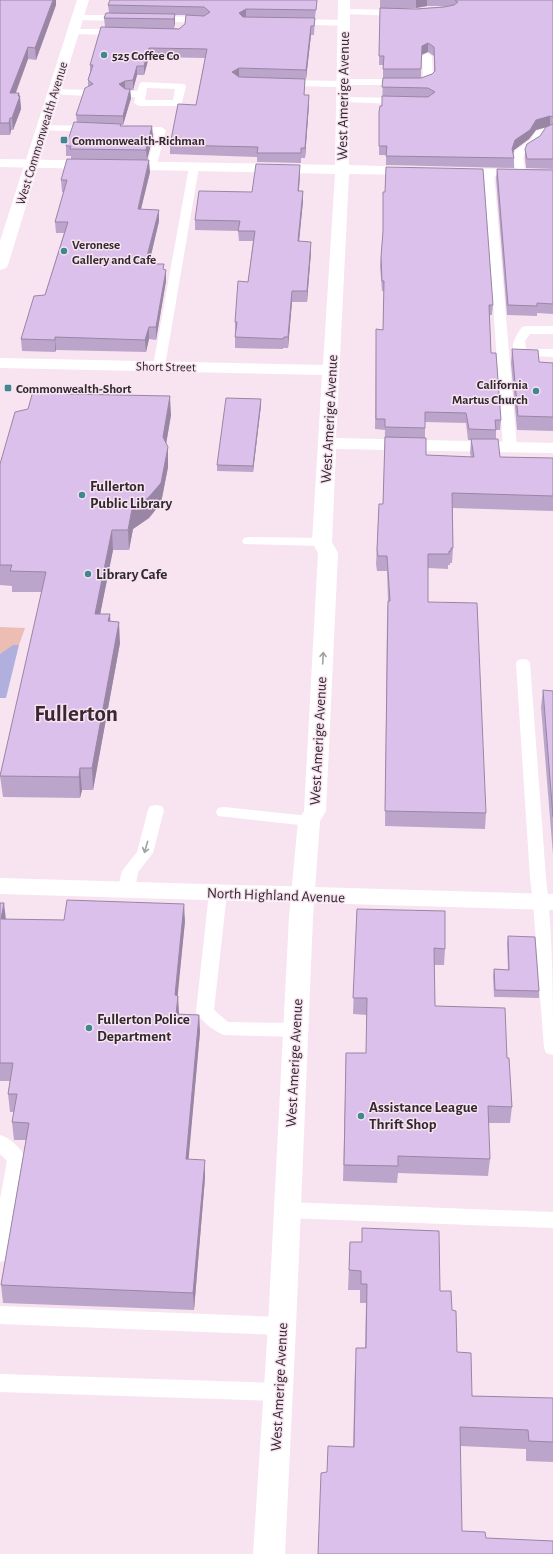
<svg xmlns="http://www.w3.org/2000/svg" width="553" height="1554" font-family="'Alegreya Sans',sans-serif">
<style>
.green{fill:#ecbdb3}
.water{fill:#b1afde}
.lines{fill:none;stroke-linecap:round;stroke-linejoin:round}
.lane{fill:#fff;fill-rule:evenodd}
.street{fill:#fff;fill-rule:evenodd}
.secondary{fill:#fff;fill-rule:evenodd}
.wall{fill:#bca5ca;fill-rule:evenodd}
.shaded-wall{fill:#9986a4}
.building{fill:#dbc0eb;stroke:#9986a4}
.oneway{stroke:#a29fa1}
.poi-dot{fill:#408790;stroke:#f8e4f1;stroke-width:1.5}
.labels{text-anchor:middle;stroke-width:3;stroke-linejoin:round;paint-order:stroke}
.far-poi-label{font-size:13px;font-weight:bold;fill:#30292e;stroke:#f8e4f1;text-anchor:start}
.far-street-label{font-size:13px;fill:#30292e;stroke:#f8e4f1}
.street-label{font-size:15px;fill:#30292e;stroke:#f8e4f1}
.poi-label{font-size:15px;font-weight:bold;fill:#30292e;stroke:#f8e4f1;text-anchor:start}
.town-label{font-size:23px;font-weight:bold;fill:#372832;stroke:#f8e4f1}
</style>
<rect width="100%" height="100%" fill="#f8e4f1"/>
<polygon class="green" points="0,627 25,628 19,645 13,646 0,654"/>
<polygon class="water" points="13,645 19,645 6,698 0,698 0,654"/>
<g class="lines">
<g class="lane">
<polygon points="344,9 402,10 407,13 402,16 341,14 339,12"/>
<polygon points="77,15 126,15 131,18 126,21 74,20 72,18 74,16"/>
<polygon points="153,16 204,17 209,20 204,23 150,21 148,19"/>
<polygon points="294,19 344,20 349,23 344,26 291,24 289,22 291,20"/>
<polygon points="73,29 121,29 126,32 121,35 70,34 68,32 70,30"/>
<polygon points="427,53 432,56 433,80 431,82 421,85 347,85 343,87 285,86 280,83 285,80 339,81 343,79 421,79 423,78 422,56"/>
<path d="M143,82L184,84L186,86L182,103L177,106H139L134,103L135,97H126L121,94L126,91H137L140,83ZM147,88L175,89L173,100H145Z"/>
<polygon points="54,89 87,90 92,93 87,96 51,94 49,92 51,90"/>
<polygon points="343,97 403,98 408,101 403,104 340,102 338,100"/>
<polygon points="42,125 93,126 98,129 93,132 38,130 37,128"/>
<polygon points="132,127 161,127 166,130 156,168 152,169 147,166 155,133 128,132 127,130 128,128"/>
<polygon points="550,127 553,128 553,132 544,135 538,144 525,152 523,158 526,174 525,176 517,176 513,158 515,151 530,140 536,131"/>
<polygon points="194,164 199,167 165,366 163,369 155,369 153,366 189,167"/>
<polygon points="489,170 494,173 517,448 515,451 505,451 503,448 484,173"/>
<path d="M526,326H553V334H530L525,341L526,349H553V357L516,355C509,345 516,336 522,327Z"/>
<polygon points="249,537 322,538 327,539 329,542 327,545 322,546 244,544 242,541 244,538"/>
<path d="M523,659L528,660L530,663L546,878C553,936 553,996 553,1055L546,1053L544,1048L533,902L530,878L516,663L518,660Z"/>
<polygon points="156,805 162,806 164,810 153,853 138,872 135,890 132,894 126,896 120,894 117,890 122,871 137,852 148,810 150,806"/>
<polygon points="224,807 309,816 315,817 317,821 315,825 309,826 218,816 216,812 218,808"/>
<path d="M218,887L224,889L227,893L214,1010L228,1022L296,1023L302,1025L305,1030L302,1035L296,1037L224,1035C214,1031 201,1021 196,1012L209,893L212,889Z"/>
<path d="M0,1135C11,1138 21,1149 27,1159L10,1254L7,1260L0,1262V1199L7,1161L0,1154Z"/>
<polygon points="287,1202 553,1212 553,1228 287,1218 280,1216 277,1210 280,1204"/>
<polygon points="0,1306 282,1317 289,1320 292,1326 289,1332 282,1335 0,1324"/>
<polygon points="0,1374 279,1383 287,1386 290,1392 287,1398 279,1401 0,1392"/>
</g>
<g class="street">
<polygon points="338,0 350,0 349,165 416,167 421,168 423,171 421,174 416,175 349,174 336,438 553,443 553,453 336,449 332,542 338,553 326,811 320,821 313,917 296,1326 285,1554 253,1554 268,1326 289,917 298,821 304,811 318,553 312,542 322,375 0,368 0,358 323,365 335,174 0,167 0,159 335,165"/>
<polygon points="454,168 553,170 553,178 449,175 447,172 449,169"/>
</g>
<g class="secondary">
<polygon points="77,0 89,0 8,265 6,268 0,270 0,241"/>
<polygon points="0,878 553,894 553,910 0,894"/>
</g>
</g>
<g class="wall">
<polygon points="0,0 55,1 56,5 36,60 28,59 16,93 19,93 21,109 13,130 11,130 10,135 0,135"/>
<path d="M317,0L315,18L314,35H311L306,79H305L304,95L309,104L305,158H301V163L257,162V157L170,154V145L196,105L205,58L149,57L144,75H137L133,90H130L131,98L123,125H121V126L153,136L147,160L71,159V156H66V146L77,123L76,115L88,87V80L90,72V65L105,27L104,18L109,13L108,5ZM175,15H186L185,24L179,29L174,28L175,23Z"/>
<polygon points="380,0 553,0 553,169 526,168 525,158 525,149 540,136 550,126 536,130 529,139 514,150 513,153 514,158 514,168 386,165 386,155 379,155 379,112 382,106 383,78 421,78 432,74 434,72 434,56 428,52 421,55 421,78 383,78 383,65 379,65 380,8 416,9 448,6 427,6 416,8 380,8"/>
<polygon points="300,165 299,191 303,191 303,201 299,241 311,252 307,302 292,302 288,348 283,348 283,349 235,348 235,322 248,282 253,241 239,241 238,231 195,230 195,220 252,192"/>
<polygon points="497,169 553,170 553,314 537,313 537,316 507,315 496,178"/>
<polygon points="150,172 141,209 159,221 149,264 166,270 166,281 156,340 149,339 146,352 56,350 55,352 22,351 21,339 45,295 64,233 56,233 55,222 64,192 62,192 61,180"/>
<path d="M383,192L493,305L492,315H489L491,353L501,420L500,430H496V439L500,457L553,458V511L453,508V548L452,563H450V565H448V569L428,568V602L486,813L485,829L385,826L387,616L388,601L387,571H377L376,564L379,504H383L385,430L375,429L376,339L383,330L384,291H382L380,266L383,235ZM425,422L466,423L468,440H471L470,453L471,457L426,455L425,438Z"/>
<polygon points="512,349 539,362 553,363 553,431 517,430 511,363"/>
<polygon points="67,394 171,415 166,444 168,467 161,503 149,518 133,529 129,550 113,550 100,614 110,621 120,643 93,790 82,790 80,798 3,797 0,776 42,592 12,592 12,586 0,585 0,464 28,409"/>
<polygon points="261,405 253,472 217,471 217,465"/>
<polygon points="543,690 553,691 553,855 541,707"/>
<polygon points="0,903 5,919 64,920 185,921 177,996 179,1014 199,1015 200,1032 188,1159 205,1178 194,1310 3,1303 1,1285 26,1140 14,1140 12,1122 14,1112 10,1112 8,1094 10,1081 0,1081"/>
<polygon points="357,909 445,949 444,965 434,965 435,1006 507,1058 512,1107 510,1123 488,1123 490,1159 488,1176 398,1173 397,1183 343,1181 346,1053 366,1053 367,1015 353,1014"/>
<polygon points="508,936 539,991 539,998 494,997 493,976 494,969 508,970 507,943"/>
<polygon points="350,1242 440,1291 452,1310 457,1352 472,1396 553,1398 553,1462 526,1461 526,1449 460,1446 318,1554 327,1472 353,1447 355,1367 365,1348 366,1303 360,1303 360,1290 348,1290"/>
</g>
<g class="shaded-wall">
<polygon points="53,0 56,0 56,5 36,60 35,48"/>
<polygon points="416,0 427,0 427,6 416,8"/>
<polygon points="246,9 246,18 240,22 239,13"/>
<polygon points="175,14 175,23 174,28 174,19"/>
<polygon points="311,26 311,35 306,79 306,70"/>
<polygon points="428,43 428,52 421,55 422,46"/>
<polygon points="28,47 28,59 11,105 10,93"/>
<polygon points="149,48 149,57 144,75 144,66"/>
<polygon points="137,66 137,75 133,90 133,80"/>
<polygon points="239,68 239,78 232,72"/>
<polygon points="125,81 125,90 119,84"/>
<polygon points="130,89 131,98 123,125 123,116"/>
<polygon points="19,93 20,99 20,96 21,109 13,130 12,118"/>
<polygon points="309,95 309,104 305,158 305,148"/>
<polygon points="550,116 550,126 536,130 529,139 514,150 512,158 512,149 515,140 536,120"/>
<polygon points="10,118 11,130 10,135 9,123"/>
<polygon points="152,126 153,136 147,160 146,150"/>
<polygon points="149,160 150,172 138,221 138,209"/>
<polygon points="300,165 300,175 298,201 298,191"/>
<polygon points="303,191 303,201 298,252 298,241"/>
<polygon points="159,210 159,221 146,276 145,264"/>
<polygon points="311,242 311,252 307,302 307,291"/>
<polygon points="166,270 166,281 156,340 156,327"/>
<polygon points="292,291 292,302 288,348 288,337"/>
<polygon points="149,327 149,339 146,352 145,340"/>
<polygon points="55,337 56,350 55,352"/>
<polygon points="170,396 171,415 164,456 163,437"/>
<polygon points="261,399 261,405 253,472 253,466"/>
<polygon points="168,447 168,467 161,503 149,518 133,529 129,550 128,530 132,509"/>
<polygon points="112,530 113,550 96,635 95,614"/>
<polygon points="110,614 111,635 108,621"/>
<polygon points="119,622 120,643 93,790 92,768"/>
<polygon points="80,768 82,790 80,798 79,777"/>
<polygon points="4,903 6,920 1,919"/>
<polygon points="184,904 185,921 176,1013 175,995"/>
<polygon points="178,996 179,1013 177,1032 176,1014"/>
<polygon points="199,1015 200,1032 187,1177 186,1159"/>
<polygon points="205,1160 205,1178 194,1310 193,1293"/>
</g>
<g class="building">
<polygon points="0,0 53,0 35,48 28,47 10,93 19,93 18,96 20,96 12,118 10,118 9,123 0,123"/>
<polygon points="110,0 317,0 316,10 246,9 239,13 243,17 315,18 314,26 311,26 306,70 239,68 232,72 239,77 305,79 304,95 309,95 305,148 301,148 301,153 257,153 258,147 170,145 178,104 196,105 207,49 149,48 144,66 137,66 133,80 125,81 119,84 125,89 130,89 123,116 76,115 85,88 93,84 88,80 93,65 90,65 101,27 179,29 185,24 186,15 204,16 210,12 204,7 108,5"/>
<polygon points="455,0 553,0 553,117 550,116 536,120 530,130 515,140 512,149 514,158 386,156 387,146 379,146 379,112 380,106 382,106 382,96 428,97 435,92 428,88 382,87 383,78 421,78 432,74 435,71 434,47 428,43 422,46 421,69 383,69 384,56 379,56 380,8 416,9 444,7 454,5 458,2"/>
<polygon points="106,13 175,14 174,19 104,18"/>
<polygon points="74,122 121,124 120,126 152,126 146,150 70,149 71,146 66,146"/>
<polygon points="553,124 553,159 527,159 525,149 527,144 540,136 546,127"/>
<polygon points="67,159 149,160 138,209 159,210 145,264 164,264 163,269 166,270 156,327 149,327 145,340 55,337 55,340 21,339 34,296 45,295 68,222 55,222 67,180 61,180"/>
<polygon points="256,164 300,165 298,191 303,191 298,241 311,242 307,291 292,291 288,337 284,337 283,339 235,337 237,322 235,322 238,281 248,282 255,231 238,231 240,221 195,220 199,191 252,192"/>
<polygon points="386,167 483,169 493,305 489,305 491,353 496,353 501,420 495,420 496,430 469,429 466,413 425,412 425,428 385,427 385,419 376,419 376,329 383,330 384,281 382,281 381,257 383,231 383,192 385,192"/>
<polygon points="497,169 553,170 553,304 537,303 537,306 508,305"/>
<polygon points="512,349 538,350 539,362 553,363 553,417 518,416"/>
<polygon points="33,391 66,391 66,394 170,396 163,437 168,447 161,483 148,498 132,509 128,530 112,530 95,614 110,614 108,621 119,622 92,768 80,768 79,777 0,776 46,572 10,571 12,565 0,565 0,464 15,412 28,409"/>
<polygon points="226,398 261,399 253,466 217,465"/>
<polygon points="385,437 426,438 426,455 474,457 471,439 498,439 500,457 553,458 553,496 452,493 453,548 451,548 451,551 449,551 449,554 428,554 428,602 477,603 486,813 385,811 388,601 390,601 387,556 378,556 377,550 379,504 383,504"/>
<polygon points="543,690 553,691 553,817"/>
<polygon points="67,900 184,904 175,995 178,996 176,1014 199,1015 186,1159 205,1160 193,1293 1,1285 29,1123 12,1122 17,1094 8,1094 13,1063 0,1063 0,903 4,903 1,919 64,920"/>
<polygon points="357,909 445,911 445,949 434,948 435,1006 505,1008 507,1058 509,1058 512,1107 488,1106 490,1159 398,1156 398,1166 344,1165 346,1053 366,1053 367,998 353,998"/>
<polygon points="508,936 535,937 539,991 495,990 494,969 509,970"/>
<polygon points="362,1228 439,1231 440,1291 451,1291 452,1310 456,1311 457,1352 471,1353 472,1396 553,1398 553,1442 529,1441 528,1430 460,1427 462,1531 485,1532 486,1538 553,1541 553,1554 318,1554 321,1473 327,1472 328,1446 354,1447 356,1348 366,1348 367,1284 361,1284 361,1271 349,1270 350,1242 362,1242"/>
</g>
<defs><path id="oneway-shaft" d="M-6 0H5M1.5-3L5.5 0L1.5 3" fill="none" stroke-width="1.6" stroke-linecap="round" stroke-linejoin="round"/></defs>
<g class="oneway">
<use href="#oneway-shaft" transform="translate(323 658) rotate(-87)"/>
<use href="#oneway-shaft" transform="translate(146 847) rotate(106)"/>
</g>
<g class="poi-dot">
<circle cx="104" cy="55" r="4"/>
<rect x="60" y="136" width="8" height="8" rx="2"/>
<circle cx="64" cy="251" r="4"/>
<rect x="4" y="384" width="8" height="8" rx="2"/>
<circle cx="536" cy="391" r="4"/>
<circle cx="82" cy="495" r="4"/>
<circle cx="88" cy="574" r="4"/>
<circle cx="89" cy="1028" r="4"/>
<circle cx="361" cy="1116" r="4"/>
</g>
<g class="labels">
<g class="far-poi-label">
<text x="112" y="60">525 Coffee Co</text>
<text x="72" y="145">Commonwealth-Richman</text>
<text x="72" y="249">Veronese<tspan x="72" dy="15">Gallery and Cafe</tspan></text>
<text x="528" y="389" text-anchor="end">California<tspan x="528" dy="15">Martus Church</tspan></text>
<text x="16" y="393">Commonwealth-Short</text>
</g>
<g class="far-street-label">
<text transform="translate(41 133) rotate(-73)" y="5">West Commonwealth Avenue</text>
<text transform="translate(166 366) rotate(1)" y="5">Short Street</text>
</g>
<g class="street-label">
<text transform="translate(343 96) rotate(-89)" y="5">West Amerige Avenue</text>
<text transform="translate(329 419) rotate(-87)" y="5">West Amerige Avenue</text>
<text transform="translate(318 741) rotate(-87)" y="5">West Amerige Avenue</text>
<text transform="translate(276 895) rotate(2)" y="5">North Highland Avenue</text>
<text transform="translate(294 1063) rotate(-87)" y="5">West Amerige Avenue</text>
<text transform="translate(279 1387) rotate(-87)" y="5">West Amerige Avenue</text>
</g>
<g class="poi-label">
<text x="90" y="491">Fullerton<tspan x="90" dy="17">Public Library</tspan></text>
<text x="96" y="579">Library Cafe</text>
<text x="97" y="1024">Fullerton Police<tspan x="97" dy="17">Department</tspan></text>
<text x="369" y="1112">Assistance League<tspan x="369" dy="17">Thrift Shop</tspan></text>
</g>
<g class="town-label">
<text x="76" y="721">Fullerton</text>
</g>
</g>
</svg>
